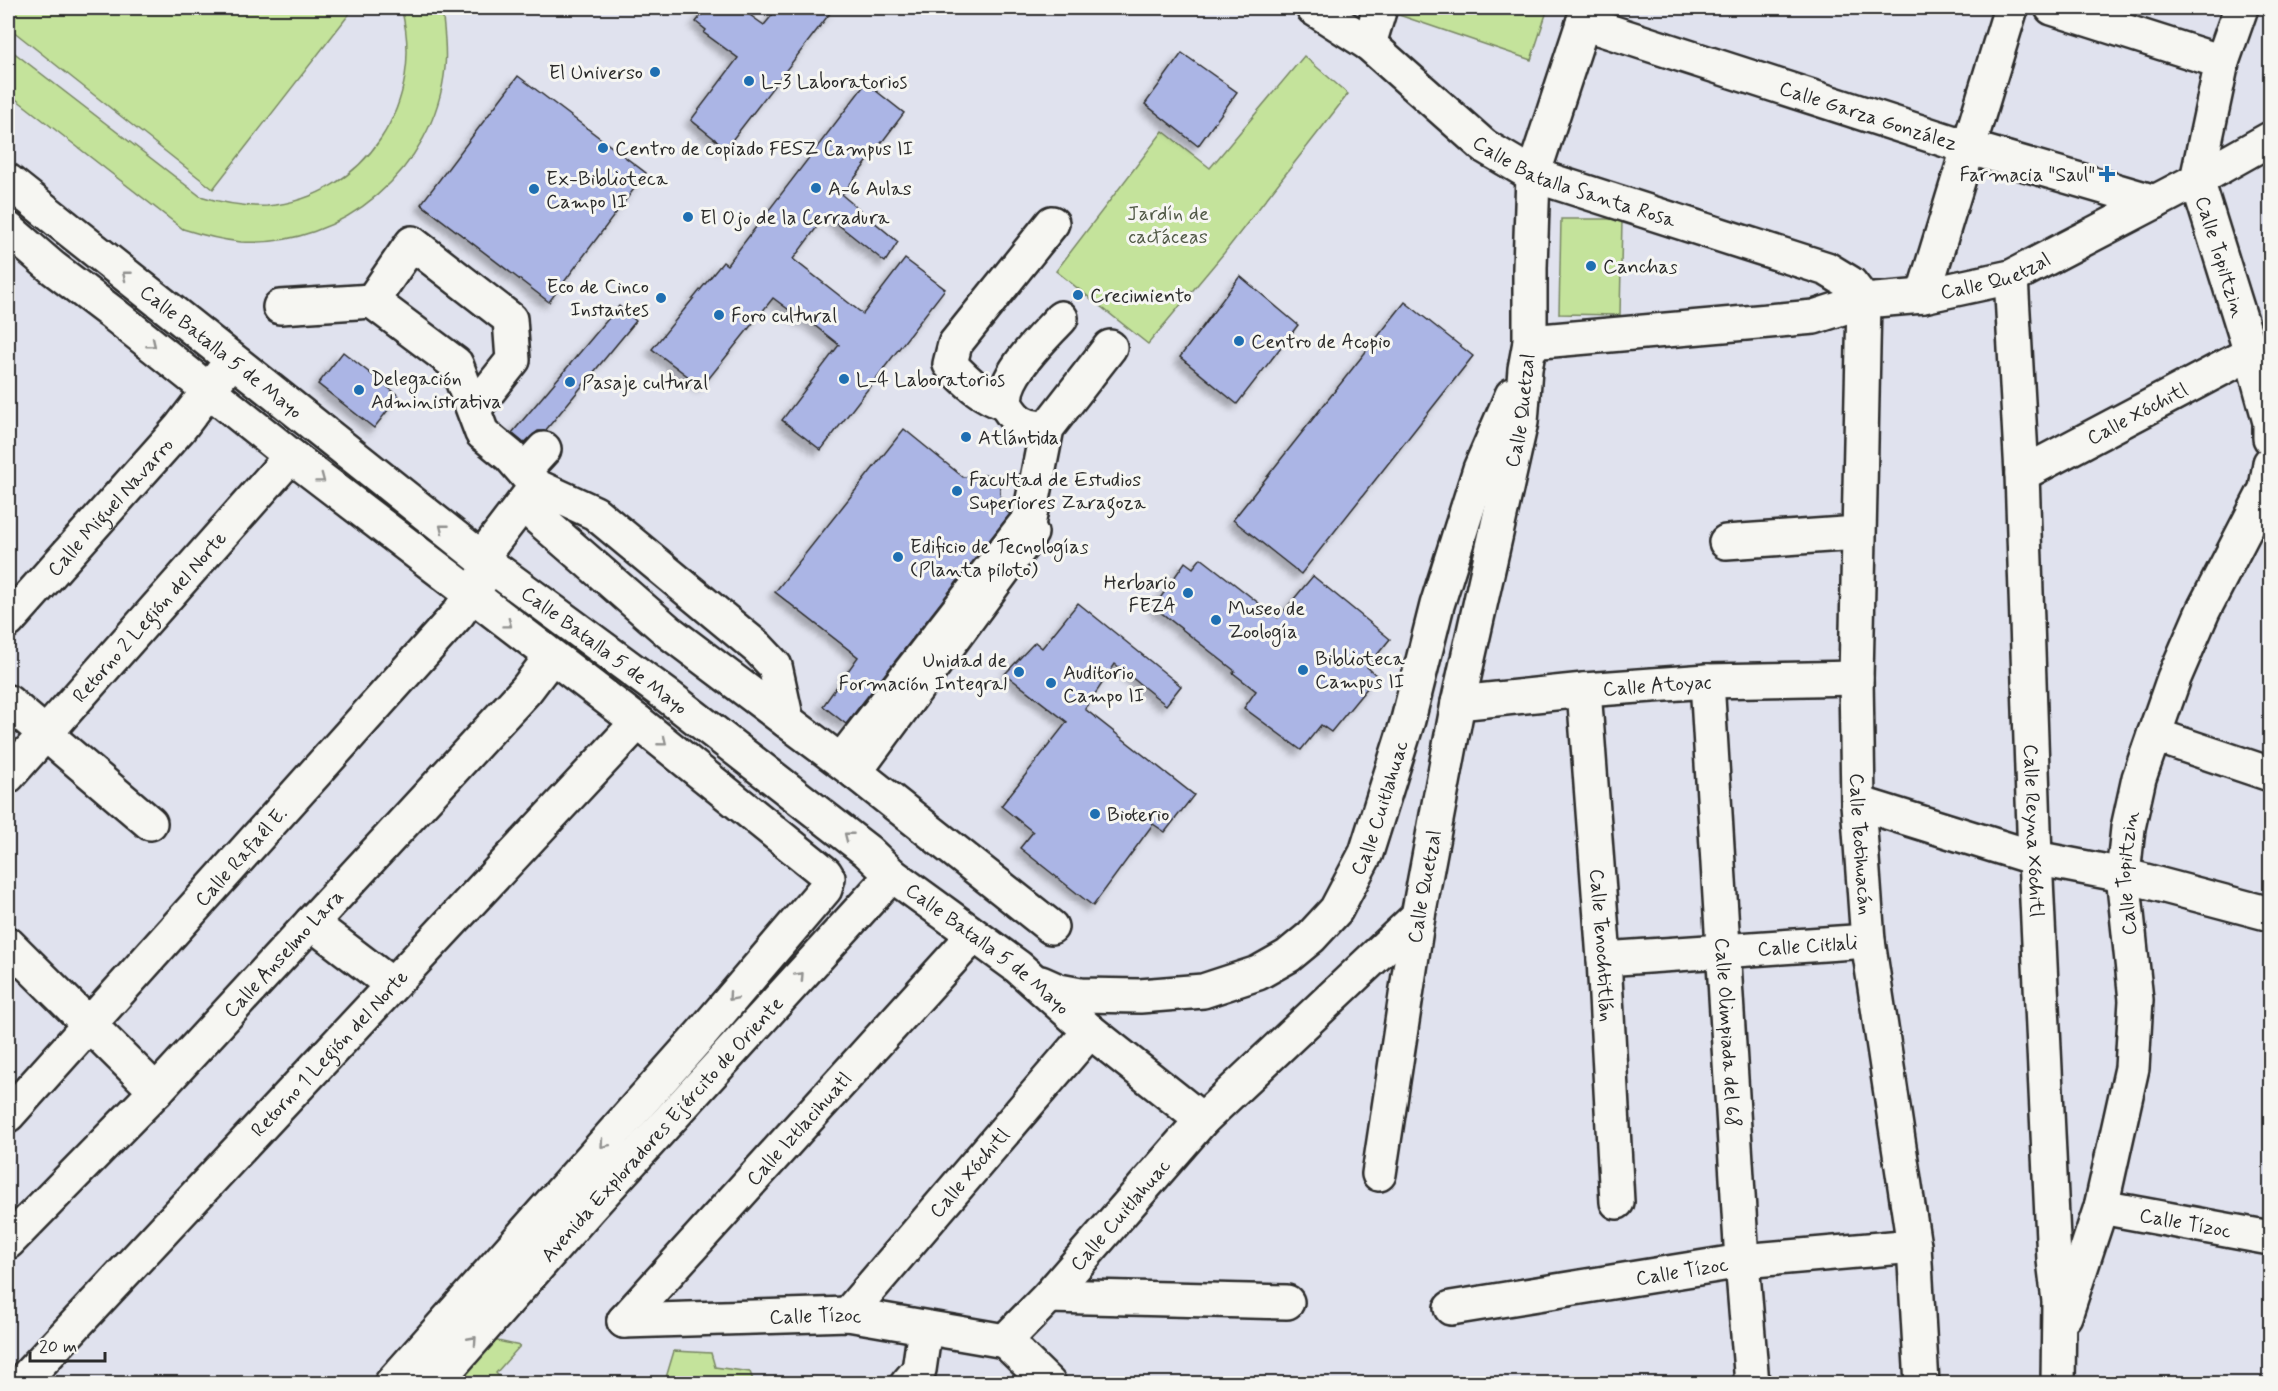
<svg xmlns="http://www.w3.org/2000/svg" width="2278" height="1391" font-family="Mynerve,sans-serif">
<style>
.green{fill:#c4e39b;stroke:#788763;stroke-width:1.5}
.building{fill:#abb5e5;stroke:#2b2b2b;stroke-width:1.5;filter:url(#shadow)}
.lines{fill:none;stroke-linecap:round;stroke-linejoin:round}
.minor-casing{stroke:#2b2b2b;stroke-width:38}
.minor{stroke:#f6f6f2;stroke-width:33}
.oneway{stroke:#90908e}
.poi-dot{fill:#1f6fb2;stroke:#f6f6f2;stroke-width:2}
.labels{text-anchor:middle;stroke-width:6;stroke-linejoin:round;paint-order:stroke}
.poi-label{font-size:20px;fill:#2b2b2b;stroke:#f6f6f2;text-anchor:start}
.street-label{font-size:20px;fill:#2b2b2b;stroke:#f6f6f2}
.park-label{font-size:20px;fill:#515947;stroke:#f6f6f2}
</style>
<defs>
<filter id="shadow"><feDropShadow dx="-5.5" dy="5.5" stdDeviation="3" flood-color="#0004"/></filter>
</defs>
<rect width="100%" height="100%" fill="#e0e2ee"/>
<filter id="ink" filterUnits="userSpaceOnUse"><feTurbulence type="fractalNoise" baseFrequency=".0167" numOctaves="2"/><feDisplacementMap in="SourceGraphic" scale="12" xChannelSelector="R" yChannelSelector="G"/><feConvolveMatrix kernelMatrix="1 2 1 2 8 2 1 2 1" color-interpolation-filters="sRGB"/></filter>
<g filter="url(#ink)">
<g class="green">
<polygon points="8,8 354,8 213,189 8,27"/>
<path d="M401,8H452L447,14L442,9C444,28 447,48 445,68C435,169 342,248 241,242C221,240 202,235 183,229L8,93V48L200,196C222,203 244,207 267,206C366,197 427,101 401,8Z"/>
<polygon points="1398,8 1548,8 1531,60 1396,14"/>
<polygon points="1304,56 1348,94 1224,253 1148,344 1056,271 1163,131 1210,168"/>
<polygon points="1561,219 1622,219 1620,315 1559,314"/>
<polygon points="493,1340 520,1346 496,1373 505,1383 456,1384"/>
<polygon points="674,1351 711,1353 715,1367 750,1372 754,1383 629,1383 665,1381"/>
</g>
<g class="building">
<polygon points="707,8 740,8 764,25 778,8 834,8 726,148 691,120 738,58 704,33 706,30 696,22"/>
<polygon points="1182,53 1237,92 1198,146 1145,104"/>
<polygon points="518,76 646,173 549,302 421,204"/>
<polygon points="866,83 904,113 842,195 898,242 885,262 826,215 793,259 863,314 905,259 945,289 821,450 782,420 839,345 805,318 804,321 773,298 702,387 652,349 723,262 727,265"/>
<polygon points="1240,276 1298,325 1237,404 1180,357"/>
<polygon points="1405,302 1473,356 1301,574 1233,520"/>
<polygon points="619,306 636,321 545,431 538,431 524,443 512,433"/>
<polygon points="343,352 399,396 374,428 318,384"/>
<polygon points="904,429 963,477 999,474 1001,507 1010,514 846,724 823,706 858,657 775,592"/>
<polygon points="1201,558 1278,618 1313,576 1390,639 1367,667 1377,676 1331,732 1321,725 1301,750 1244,708 1256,691 1233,673 1235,671 1154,607 1185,562 1193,568"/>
<polygon points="1078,603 1181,686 1166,705 1115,664 1085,709 1194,795 1165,832 1153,824 1093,906 1020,848 1033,832 1001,806 1067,722 1005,674 1035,642 1042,648"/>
</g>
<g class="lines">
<defs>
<g id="minor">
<path id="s1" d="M1313,8L1369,44L1484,146L1533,175L1827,269L1850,283L1864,301L1856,678L1858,803L1868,941L1914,1246L1922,1384"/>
<polyline points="2052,8 2222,62"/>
<path id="s2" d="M2241,8L2222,62L2197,180L2251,353L2270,422V438"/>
<path id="s3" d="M1583,23L1967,147L2155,202"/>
<polyline points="1369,44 1380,8"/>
<path id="s4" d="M8,181L490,565L669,697L867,851L892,875L1018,967L1090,1031L1202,1120"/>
<polyline points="8,229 53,268 111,312 291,456 638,722 825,873 828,878 825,889 704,1031 391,1384"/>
<path id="s5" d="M2011,277L2022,474L2035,858L2054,1260L2059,1301L2058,1384"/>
<polyline points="1923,296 2011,8"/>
<polyline points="372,301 412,243 510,319 513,360 474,409"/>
<polyline points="280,307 372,301 456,364 482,433 510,456 536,486 481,558"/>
<path id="s6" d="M1530,342L1814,317L1864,301L1923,296L2011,277L2197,180L2270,139"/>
<path d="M1006,404C982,396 967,382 950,364L955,344L1052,223"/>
<path d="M1047,428C1034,428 1021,426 1013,415C1011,412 1006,407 1006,403C1001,376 1044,337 1061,318"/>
<polyline points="524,471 544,449"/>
<path id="s7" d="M2022,474L2251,353"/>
<polygon points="536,486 595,513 758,648 775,666 787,721 669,632 537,517"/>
<polyline points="1027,530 1047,428 1110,347"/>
<polyline points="1726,542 1858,533"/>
<path id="s8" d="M8,621L180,428L222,373"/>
<path id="s9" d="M1707,681L1742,1261L1752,1384"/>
<path id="s10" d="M1584,690L1604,959L1617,1202"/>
<polyline points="8,702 150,823"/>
<path id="s11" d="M1458,703L1584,690L1707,681L1856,678"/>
<polyline points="787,721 855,772 1031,533 1023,527 841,761"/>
<polyline points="2154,735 2270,774"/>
<polyline points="855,772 1051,927"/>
<path id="s12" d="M8,776L291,456"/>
<polyline points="1858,803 2035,858 2123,875 2270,914"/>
<polyline points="311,923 391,984"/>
<polyline points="8,944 156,1091"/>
<path id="s13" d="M1604,959L1868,941"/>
<path id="s14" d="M1041,983L1059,991L1080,995L1140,996L1203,991L1258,973L1288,956L1311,937L1336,910L1366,853L1408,720L1437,605L1480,469L1512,395"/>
<path id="s15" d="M8,1115L458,614L483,577"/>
<path id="s16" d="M1379,1174L1418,916L1458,703L1521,422L1525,369L1530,342V268L1533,175L1588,8"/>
<path id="s17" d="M2101,1207L2270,1238"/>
<path id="s18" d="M8,1242L156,1091L526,690L551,657"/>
<polyline points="1049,1296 1287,1302"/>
<path id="s19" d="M1451,1308L1742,1261L1914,1246"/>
<path id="s20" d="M848,1314L1090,1031"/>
<path id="s21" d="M2065,1316L2101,1207L2132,1068L2136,1000L2123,875L2128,828L2139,778L2174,678L2203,611L2266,489L2270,463"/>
<path id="s22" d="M624,1321L973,936"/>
<path id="s23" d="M624,1321L848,1314L1005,1341"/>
<path id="s24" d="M1005,1341L1049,1296L1202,1120L1418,916"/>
<polyline points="1005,1341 1049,1384"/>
<path id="s25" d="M20,1384L638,722"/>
<path id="s26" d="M434,1384L590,1207L892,875"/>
<polyline points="907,1384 919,1370 925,1328"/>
</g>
</defs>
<use href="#minor" class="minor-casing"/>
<use href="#minor" class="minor"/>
</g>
<defs><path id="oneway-chevron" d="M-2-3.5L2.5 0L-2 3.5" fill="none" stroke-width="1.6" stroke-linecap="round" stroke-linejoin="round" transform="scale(1.5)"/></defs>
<g class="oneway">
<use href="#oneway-chevron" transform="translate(126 275) rotate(-142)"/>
<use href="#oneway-chevron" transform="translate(152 344) rotate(39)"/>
<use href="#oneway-chevron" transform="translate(321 479) rotate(37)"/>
<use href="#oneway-chevron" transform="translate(443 528) rotate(-142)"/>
<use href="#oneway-chevron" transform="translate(508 624) rotate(37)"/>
<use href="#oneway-chevron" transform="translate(663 742) rotate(39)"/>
<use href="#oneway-chevron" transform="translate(848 836) rotate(-142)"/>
<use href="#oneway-chevron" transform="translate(800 976) rotate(-47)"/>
<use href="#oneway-chevron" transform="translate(732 997) rotate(131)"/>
<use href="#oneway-chevron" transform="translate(604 1144) rotate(131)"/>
<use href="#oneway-chevron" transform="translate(473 1340) rotate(-48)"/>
</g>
</g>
<g class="poi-dot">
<circle cx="655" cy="72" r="6"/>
<circle cx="749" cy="81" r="6"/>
<circle cx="603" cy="148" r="6"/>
<path d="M2104 165h6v6h6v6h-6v6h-6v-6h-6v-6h6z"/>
<circle cx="816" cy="188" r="6"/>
<circle cx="534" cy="189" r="6"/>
<circle cx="688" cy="217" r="6"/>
<circle cx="1591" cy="266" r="6"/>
<circle cx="1078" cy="295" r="6"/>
<circle cx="661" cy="298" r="6"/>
<circle cx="719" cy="315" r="6"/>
<circle cx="1239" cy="341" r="6"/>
<circle cx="844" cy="379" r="6"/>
<circle cx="570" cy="382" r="6"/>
<circle cx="359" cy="390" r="6"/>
<circle cx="966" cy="437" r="6"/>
<circle cx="957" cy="491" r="6"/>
<circle cx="898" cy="557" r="6"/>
<circle cx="1188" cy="593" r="6"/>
<circle cx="1216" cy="620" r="6"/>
<circle cx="1303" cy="670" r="6"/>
<circle cx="1019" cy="672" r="6"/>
<circle cx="1051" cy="683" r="6"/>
<circle cx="1095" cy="814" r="6"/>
</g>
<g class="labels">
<g class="poi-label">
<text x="643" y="79" text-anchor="end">El Universo</text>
<text x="761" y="88">L-3 Laboratorios</text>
<text x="615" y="155">Centro de copiado FESZ Campus II</text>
<text x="2095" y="181" text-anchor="end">Farmacia "Saul"</text>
<text x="546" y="185">Ex-Biblioteca<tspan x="546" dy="23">Campo II</tspan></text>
<text x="828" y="195">A-6 Aulas</text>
<text x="700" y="224">El Ojo de la Cerradura</text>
<text x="1603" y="273">Canchas</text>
<text x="649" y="293" text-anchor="end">Eco de Cinco<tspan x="649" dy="23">Instantes</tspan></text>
<text x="1090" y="302">Crecimiento</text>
<text x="731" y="322">Foro cultural</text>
<text x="1251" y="348">Centro de Acopio</text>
<text x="371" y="385">Delegación<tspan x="371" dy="23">Administrativa</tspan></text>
<text x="856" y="386">L-4 Laboratorios</text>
<text x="582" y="389">Pasaje cultural</text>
<text x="978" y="444">Atlántida</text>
<text x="969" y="486">Facultad de Estudios<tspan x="969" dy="23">Superiores Zaragoza</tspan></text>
<text x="910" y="553">Edificio de Tecnologías<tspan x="910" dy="23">(Planta piloto)</tspan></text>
<text x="1176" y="589" text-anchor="end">Herbario<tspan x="1176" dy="23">FEZA</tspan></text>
<text x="1228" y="615">Museo de<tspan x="1228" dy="23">Zoología</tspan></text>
<text x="1315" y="665">Biblioteca<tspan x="1315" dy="23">Campus II</tspan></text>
<text x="1007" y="667" text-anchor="end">Unidad de<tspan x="1007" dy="23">Formación Integral</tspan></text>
<text x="1063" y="679">Auditorio<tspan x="1063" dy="23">Campo II</tspan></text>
<text x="1107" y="821">Bioterio</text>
</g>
<g class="street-label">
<text dy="7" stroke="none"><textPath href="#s3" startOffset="300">Calle Garza González</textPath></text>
<text dy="7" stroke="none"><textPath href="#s1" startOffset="318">Calle Batalla Santa Rosa</textPath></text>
<text dy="7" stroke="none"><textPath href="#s2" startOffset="258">Calle Topiltzin</textPath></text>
<text dy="7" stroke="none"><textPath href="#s6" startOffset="472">Calle Quetzal</textPath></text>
<text dy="7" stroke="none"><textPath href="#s4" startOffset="273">Calle Batalla 5 de Mayo</textPath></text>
<text dy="7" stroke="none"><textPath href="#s16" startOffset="777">Calle Quetzal</textPath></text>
<text dy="7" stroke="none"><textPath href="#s7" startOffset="130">Calle Xóchitl</textPath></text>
<text dy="7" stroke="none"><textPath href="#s8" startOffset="153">Calle Miguel Navarro</textPath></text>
<text dy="7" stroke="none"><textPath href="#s12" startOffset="213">Retorno 2 Legión del Norte</textPath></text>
<text dy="7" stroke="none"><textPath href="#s4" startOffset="759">Calle Batalla 5 de Mayo</textPath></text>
<text dy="7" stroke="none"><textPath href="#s11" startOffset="200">Calle Atoyac</textPath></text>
<text dy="7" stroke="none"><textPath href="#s14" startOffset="435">Calle Cuitlahuac</textPath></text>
<text dy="7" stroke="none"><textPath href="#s5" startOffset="554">Calle Reyna Xóchitl</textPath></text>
<text dy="7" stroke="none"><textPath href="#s1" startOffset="1179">Calle Teotihuacán</textPath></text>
<text dy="7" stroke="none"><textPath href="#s15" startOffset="348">Calle Rafaél E.</textPath></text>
<text dy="7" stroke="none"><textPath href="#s21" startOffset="453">Calle Topiltzin</textPath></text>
<text dy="7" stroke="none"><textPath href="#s16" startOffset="291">Calle Quetzal</textPath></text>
<text dy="7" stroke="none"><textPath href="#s13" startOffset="204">Calle Citlali</textPath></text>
<text dy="7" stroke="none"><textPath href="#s10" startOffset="256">Calle Tenochtitlán</textPath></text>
<text dy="7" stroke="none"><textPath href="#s4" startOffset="1245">Calle Batalla 5 de Mayo</textPath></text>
<text dy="7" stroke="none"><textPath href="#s18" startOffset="399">Calle Anselmo Lara</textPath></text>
<text dy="7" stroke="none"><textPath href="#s9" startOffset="352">Calle Olimpiada del 68</textPath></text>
<text dy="7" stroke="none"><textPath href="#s25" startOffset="453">Retorno 1 Legión del Norte</textPath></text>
<text dy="7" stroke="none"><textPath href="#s22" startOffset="260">Calle Iztlacihuatl</textPath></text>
<text dy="7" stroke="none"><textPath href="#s26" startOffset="342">Avenida Exploradores Ejército de Oriente</textPath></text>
<text dy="7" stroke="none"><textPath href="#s20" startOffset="186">Calle Xóchitl</textPath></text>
<text dy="7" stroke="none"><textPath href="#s24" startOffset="171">Calle Cuitlahuac</textPath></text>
<text dy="7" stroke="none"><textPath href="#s17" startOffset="86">Calle Tízoc</textPath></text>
<text dy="7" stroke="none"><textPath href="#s19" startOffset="234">Calle Tízoc</textPath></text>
<text dy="7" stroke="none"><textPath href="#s23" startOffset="192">Calle Tízoc</textPath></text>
</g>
<g class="park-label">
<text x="1168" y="220">Jardín de<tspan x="1168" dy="23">cactáceas</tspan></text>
</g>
</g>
<rect width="2278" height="1391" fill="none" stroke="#f6f6f2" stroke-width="30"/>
<rect x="15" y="15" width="2248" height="1361" fill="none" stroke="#2b2b2b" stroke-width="2" filter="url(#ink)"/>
<path d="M30 1352v9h75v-9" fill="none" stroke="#2b2b2b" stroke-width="3"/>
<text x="39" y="1352" font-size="18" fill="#2b2b2b" stroke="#f6f6f2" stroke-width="4.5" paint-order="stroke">20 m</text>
</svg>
